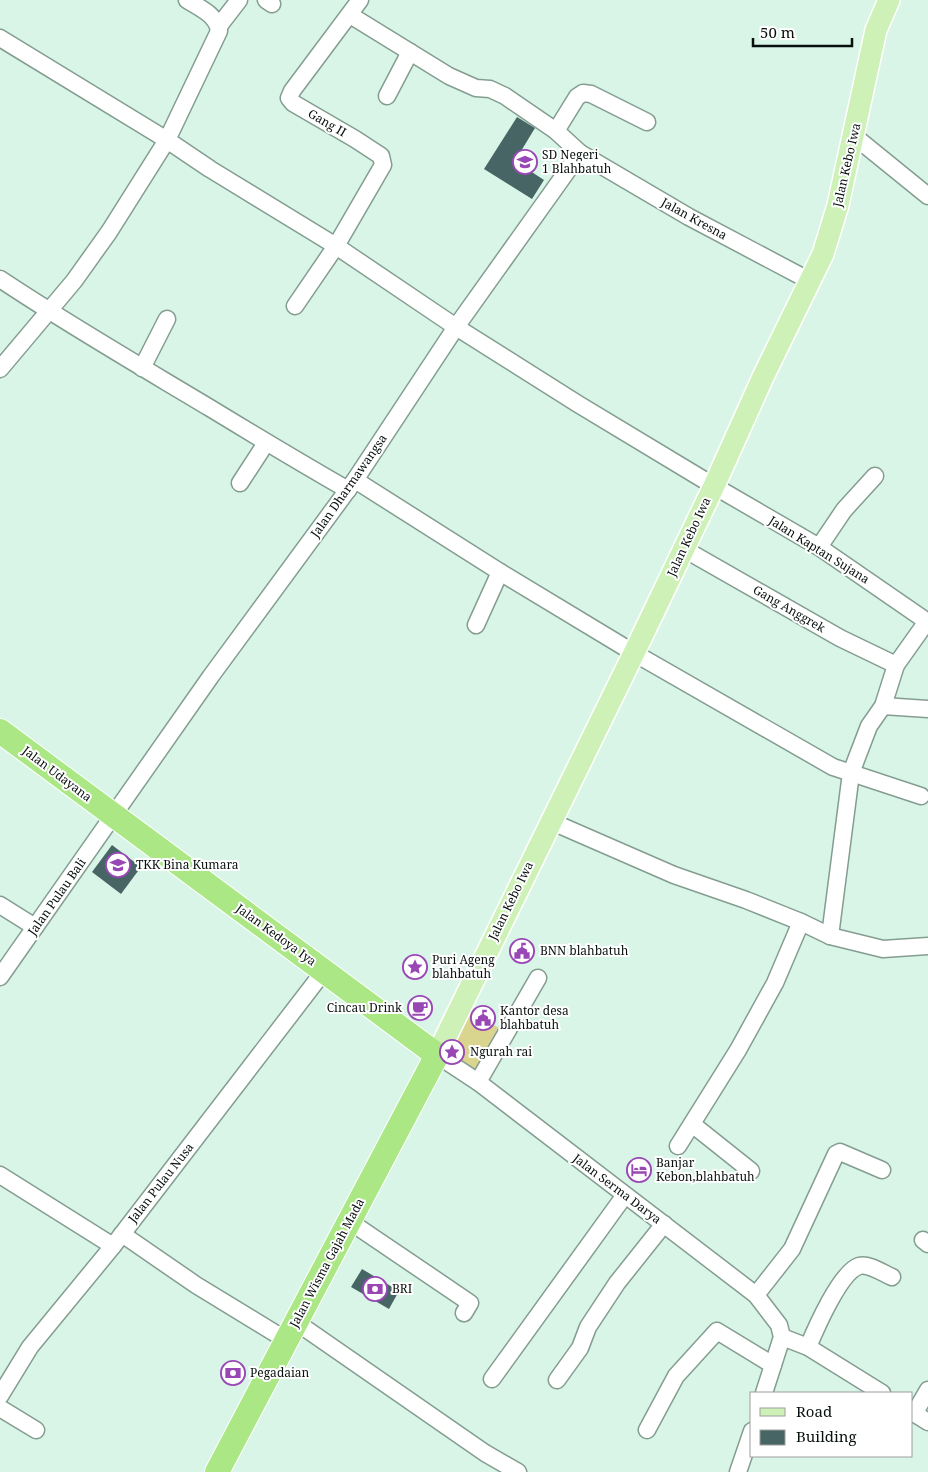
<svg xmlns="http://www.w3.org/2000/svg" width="928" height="1472" font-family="'Noto Serif',serif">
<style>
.green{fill:#d9d48e}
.building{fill:#486565}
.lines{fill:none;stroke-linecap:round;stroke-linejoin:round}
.minor-casing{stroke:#849d91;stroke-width:19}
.major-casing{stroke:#fff;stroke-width:24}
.highway-casing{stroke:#fff;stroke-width:26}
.minor{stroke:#fff;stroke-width:16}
.major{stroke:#cdf1b6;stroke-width:21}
.highway{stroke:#abe885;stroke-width:24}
.labels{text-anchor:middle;stroke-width:4;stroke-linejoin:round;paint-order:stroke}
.street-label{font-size:12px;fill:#07100c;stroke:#fff}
.poi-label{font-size:12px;fill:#07100c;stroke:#fff;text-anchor:start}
</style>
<rect width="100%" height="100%" fill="#d9f5e7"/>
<polygon class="green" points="464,1009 505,1031 480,1074 474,1069 472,1073 466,1069 469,1065 462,1061 460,1055 452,1050 451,1035"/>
<g class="building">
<polygon points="517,117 535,128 515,161 544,180 532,199 484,169"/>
<polygon points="112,845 141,867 121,894 92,872"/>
<polygon points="362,1269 399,1291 389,1309 351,1287"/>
</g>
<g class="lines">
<defs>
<g id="minor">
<polyline points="266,0 272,4"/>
<polyline points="350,15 449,76 476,88 490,89 505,96 556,131 580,153 689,217 810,281"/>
<polyline points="219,26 239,0"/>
<polyline points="0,38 167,140 210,169 336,246 456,327 578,404 714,486 819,547 922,618 924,622 923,627 896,665 883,706 869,726 851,773 830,936"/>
<polyline points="387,96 410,52"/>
<polyline points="556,131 577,97 583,93 591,94 647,122"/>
<polyline points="854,136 928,196"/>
<path d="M0,279C69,325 140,366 210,408C256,436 301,463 348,490"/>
<polyline points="295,306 336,246 383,165 381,156 355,139 293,103 289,98 292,91 360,0"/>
<polyline points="142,368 167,319"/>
<path d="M0,369L74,281L109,232L167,140L219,31C217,15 200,8 187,0"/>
<polyline points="355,480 500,572 634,653 833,767 921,796"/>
<polyline points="240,483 266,443"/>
<polyline points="819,547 844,510 875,476"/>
<polyline points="684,549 840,638 896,665"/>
<polyline points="476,625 500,572"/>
<polyline points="883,706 928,709"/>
<polyline points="550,821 674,875 746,900 801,922 830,936 883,949 928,946"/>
<polyline points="0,905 35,927"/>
<polyline points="0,977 211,676 355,480 456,327 580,153"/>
<polyline points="437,1055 478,1082 756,1295 779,1325 782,1337 764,1393"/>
<polyline points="478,1082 538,978"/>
<polyline points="692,1124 751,1171"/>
<polyline points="678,1146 738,1050 775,983 801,922"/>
<polyline points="0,1175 113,1246"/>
<polyline points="349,1221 470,1303 464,1313"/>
<polyline points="122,1234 196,1285 286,1340"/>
<polyline points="923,1240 928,1244"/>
<polyline points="756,1295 792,1249 836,1154 840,1152 882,1170"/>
<polyline points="296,1322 485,1453 518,1472"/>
<polyline points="782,1337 808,1347 882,1393"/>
<path d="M808,1347C816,1328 840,1272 859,1266C869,1263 884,1274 892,1277"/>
<polyline points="492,1379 625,1195"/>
<polyline points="557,1380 580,1348 588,1327 617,1283 664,1224"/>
<polyline points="0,1396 30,1347 113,1246 324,971"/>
<polyline points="0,1408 36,1430"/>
<polyline points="912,1412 928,1422"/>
<polyline points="914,1414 928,1390"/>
<polyline points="647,1430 676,1376 717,1331 773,1365"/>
<polyline points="738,1472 752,1431"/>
</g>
<polyline id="major" points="437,1055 634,653 714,486 763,377 823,254 838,205 876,30 889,0"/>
<polyline id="highway" points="0,731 437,1055 217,1472"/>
</defs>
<use href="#minor" class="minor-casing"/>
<use href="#major" class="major-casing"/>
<use href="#highway" class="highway-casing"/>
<use href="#minor" class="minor"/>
<use href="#major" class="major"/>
<use href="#highway" class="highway"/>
</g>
<defs>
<symbol id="school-ring" viewBox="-11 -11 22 22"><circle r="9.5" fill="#fff" stroke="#9a47b6" stroke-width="1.5"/><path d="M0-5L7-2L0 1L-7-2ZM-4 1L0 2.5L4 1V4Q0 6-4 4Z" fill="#9a47b6"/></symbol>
<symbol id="civic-ring" viewBox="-11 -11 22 22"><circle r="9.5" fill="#fff" stroke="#9a47b6" stroke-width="1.5"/><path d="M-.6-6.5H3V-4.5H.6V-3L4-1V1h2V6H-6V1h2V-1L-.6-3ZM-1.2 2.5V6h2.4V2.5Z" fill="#9a47b6"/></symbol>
<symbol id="sight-ring" viewBox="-11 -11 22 22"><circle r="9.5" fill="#fff" stroke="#9a47b6" stroke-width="1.5"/><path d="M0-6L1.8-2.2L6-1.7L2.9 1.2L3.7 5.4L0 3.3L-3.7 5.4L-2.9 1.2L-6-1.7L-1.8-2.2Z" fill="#9a47b6"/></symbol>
<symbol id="cafe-ring" viewBox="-11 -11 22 22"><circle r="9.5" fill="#fff" stroke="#9a47b6" stroke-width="1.5"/><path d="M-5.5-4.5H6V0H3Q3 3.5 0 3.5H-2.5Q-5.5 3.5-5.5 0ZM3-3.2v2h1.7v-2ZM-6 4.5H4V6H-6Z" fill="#9a47b6"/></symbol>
<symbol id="hotel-ring" viewBox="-11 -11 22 22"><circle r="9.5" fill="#fff" stroke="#9a47b6" stroke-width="1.5"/><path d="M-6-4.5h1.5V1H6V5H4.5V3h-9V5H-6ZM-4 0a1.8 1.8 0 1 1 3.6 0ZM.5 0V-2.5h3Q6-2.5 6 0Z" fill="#9a47b6"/></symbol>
<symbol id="bank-ring" viewBox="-11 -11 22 22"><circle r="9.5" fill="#fff" stroke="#9a47b6" stroke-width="1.5"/><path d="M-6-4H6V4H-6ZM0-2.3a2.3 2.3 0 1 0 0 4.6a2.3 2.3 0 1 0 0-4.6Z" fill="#9a47b6"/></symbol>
</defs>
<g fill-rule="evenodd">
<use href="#school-ring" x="511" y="148" width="28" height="28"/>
<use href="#school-ring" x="104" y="851" width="28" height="28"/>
<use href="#civic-ring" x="508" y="937" width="28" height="28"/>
<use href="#sight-ring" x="401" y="953" width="28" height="28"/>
<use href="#cafe-ring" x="406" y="994" width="28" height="28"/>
<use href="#civic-ring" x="469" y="1004" width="28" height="28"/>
<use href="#sight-ring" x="438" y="1038" width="28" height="28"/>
<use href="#hotel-ring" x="625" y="1156" width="28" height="28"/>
<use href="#bank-ring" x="361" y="1275" width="28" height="28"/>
<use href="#bank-ring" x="219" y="1359" width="28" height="28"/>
</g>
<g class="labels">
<g class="street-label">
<text transform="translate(327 123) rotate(30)" y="4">Gang II</text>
<text transform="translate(847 165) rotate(-77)" y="4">Jalan Kebo Iwa</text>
<text transform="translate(694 219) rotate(29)" y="4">Jalan Kresna</text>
<text transform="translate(349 486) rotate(-55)" y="4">Jalan Dharmawangsa</text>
<text transform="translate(689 537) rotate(-65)" y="4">Jalan Kebo Iwa</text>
<text transform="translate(819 550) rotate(32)" y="4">Jalan Kaptan Sujana</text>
<text transform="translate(789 609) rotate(30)" y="4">Gang Anggrek</text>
<text transform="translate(57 774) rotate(37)" y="4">Jalan Udayana</text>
<text transform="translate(57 897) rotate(-55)" y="4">Jalan Pulau Bali</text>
<text transform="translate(511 901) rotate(-64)" y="4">Jalan Kebo Iwa</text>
<text transform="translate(276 935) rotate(36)" y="4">Jalan Kedoya Iya</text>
<text transform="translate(161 1183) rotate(-52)" y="4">Jalan Pulau Nusa</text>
<text transform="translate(617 1189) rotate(37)" y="4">Jalan Serma Darya</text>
<text transform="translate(327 1263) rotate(-62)" y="4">Jalan Wisma Gajah Mada</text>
</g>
<g class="poi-label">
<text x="542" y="159">SD Negeri<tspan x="542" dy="14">1 Blahbatuh</tspan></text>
<text x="136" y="869">TKK Bina Kumara</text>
<text x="540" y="955">BNN blahbatuh</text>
<text x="432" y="964">Puri Ageng<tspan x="432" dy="14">blahbatuh</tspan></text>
<text x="402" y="1012" text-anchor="end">Cincau Drink</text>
<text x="500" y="1015">Kantor desa<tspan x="500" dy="14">blahbatuh</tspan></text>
<text x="470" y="1056">Ngurah rai</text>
<text x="656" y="1167">Banjar<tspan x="656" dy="14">Kebon,blahbatuh</tspan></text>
<text x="392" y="1293">BRI</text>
<text x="250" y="1377">Pegadaian</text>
</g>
</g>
<rect x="750" y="1392" width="162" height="65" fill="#ffffff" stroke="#9c9f9e"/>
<rect x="760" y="1408" width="25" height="8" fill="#cdf1b6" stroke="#9c9f9e"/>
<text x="796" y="1417" font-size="15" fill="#07100c">Road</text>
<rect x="760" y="1430" width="25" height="15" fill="#486565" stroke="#9c9f9e"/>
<text x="796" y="1442" font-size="15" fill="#07100c">Building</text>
<path d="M753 38v8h99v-8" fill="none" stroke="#07100c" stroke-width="2.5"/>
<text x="760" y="38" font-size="15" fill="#07100c" stroke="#ffffff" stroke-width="4" paint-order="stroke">50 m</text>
</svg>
